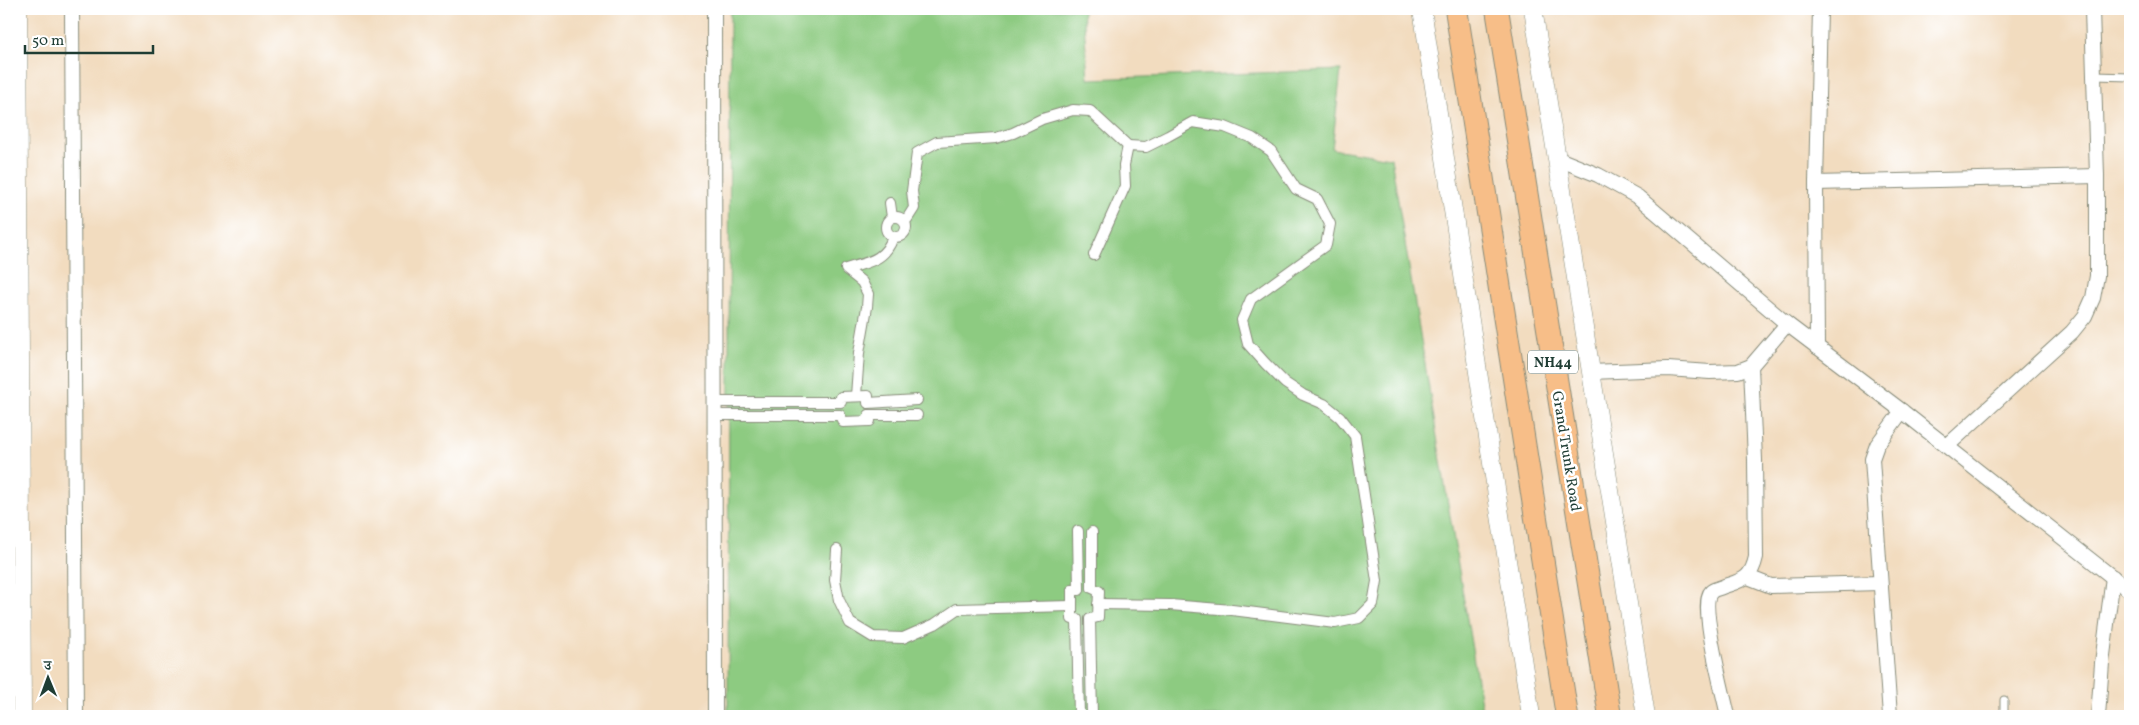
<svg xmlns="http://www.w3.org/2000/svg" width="2139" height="725" font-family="Vollkorn,'Noto Serif Devanagari',serif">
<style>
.green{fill:#8dcb81;stroke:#56845a}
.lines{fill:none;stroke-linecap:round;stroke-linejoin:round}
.service-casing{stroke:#888c7a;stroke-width:9}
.pedestrian-casing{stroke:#888c7a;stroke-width:12}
.minor-casing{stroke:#888c7a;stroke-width:16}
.tertiary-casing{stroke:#888c7a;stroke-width:19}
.trunk-casing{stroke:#888c7a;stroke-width:24}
.service{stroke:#fff;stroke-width:7}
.pedestrian{stroke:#fff;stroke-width:10}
.minor{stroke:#fff;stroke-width:14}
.tertiary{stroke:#fff;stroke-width:18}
.trunk{stroke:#f7be88;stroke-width:22}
.labels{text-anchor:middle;stroke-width:5;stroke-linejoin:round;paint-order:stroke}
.shield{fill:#fff;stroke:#627771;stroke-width:1}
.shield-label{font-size:14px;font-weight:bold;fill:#1f3d34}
.street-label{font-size:15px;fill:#1f3d34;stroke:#fff}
</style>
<rect width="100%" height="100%" fill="#fff"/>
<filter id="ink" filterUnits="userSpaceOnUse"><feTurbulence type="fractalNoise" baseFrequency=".02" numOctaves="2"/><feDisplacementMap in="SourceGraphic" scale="10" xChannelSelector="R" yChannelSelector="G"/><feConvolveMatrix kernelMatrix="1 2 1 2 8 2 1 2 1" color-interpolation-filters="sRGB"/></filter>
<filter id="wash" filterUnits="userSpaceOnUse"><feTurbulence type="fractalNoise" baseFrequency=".0096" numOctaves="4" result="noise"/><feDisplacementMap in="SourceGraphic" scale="20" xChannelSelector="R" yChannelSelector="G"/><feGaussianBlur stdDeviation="1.12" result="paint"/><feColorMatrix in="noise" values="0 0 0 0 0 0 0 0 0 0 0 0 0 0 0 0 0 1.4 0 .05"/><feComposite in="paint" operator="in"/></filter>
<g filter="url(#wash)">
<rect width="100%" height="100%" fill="#f2dcbf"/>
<polygon class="green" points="730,9 1083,9 1088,79 1341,70 1332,149 1391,158 1483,716 728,716"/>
</g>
<g filter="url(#ink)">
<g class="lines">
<defs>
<g id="service">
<polyline points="2095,76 2130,77"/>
<polyline points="2004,700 2004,716"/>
</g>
<g id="pedestrian">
<polyline points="890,203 892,217"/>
<circle cx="896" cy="227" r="10"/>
<polyline points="903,219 907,219 914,208 912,191 917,153 937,142 996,138 1013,133 1042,119 1073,110 1090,111 1128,146"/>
<polyline points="1094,255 1125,186 1124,165 1128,146 1146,147 1168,136 1193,122 1225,127 1252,138 1271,151 1296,189 1317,199 1330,224 1326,245 1251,299 1242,320 1248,344 1265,363 1285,383 1303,395 1324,404 1340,417 1355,436 1377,581 1373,604 1359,618 1335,623 1232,610 1170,605 1098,604"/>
<path d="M856,396L859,353L867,307L868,294L862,282L846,269C868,262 885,261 893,237"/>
<polyline points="716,402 841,402 841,397 868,396 868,403 917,400"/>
<polyline points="716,415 840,415 843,422 870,421 869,415 917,415"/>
<polyline points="1078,531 1079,590 1072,590 1072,619 1077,619 1079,716"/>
<polyline points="837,550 835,580 839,600 850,623 873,637 903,638 935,624 957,609 1072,606"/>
<polyline points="1092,716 1090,619 1098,617 1099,591 1092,588 1092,532"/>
</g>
<g id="minor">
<polyline points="72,9 76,716"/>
<polyline points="714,9 715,716"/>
<polyline points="1556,158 1598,175 1638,197 1787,324 1902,411 2130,591"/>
<polyline points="1816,183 2097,176"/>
<polyline points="1817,347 1816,183 1820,9"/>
<polyline points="1590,372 1668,369 1710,372 1738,371 1751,366 1787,324"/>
<polyline points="1947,446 2072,332 2085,316 2093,298 2097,276 2097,176 2092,9"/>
<polyline points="1748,577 1771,586 1880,583"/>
<path d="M1728,716C1724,696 1699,604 1711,592C1714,589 1718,589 1722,587C1742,580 1751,580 1756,557L1755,460L1751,366"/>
<polyline points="1890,716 1872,459 1877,445 1902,411"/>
<polyline points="2098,716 2102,663 2113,577"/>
</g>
<g id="tertiary">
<polyline points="18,9 22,716"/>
<polyline points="1422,9 1531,716"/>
<polyline points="1533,9 1646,716"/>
</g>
<g id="trunk">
<polyline points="1456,9 1567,716"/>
<polyline points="1497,9 1610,716"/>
</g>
</defs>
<use href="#service" class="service-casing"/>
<use href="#pedestrian" class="pedestrian-casing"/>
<use href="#minor" class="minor-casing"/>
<use href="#tertiary" class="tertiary-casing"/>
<use href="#trunk" class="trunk-casing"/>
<use href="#service" class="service"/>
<use href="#pedestrian" class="pedestrian"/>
<use href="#minor" class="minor"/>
<use href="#tertiary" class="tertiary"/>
<use href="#trunk" class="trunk"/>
</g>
</g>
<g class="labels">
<rect class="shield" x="1528" y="350.5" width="50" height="23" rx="4"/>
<g class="shield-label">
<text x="1553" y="367">NH44</text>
</g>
<g class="street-label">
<text transform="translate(1567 451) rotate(81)" y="5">Grand Trunk Road</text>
</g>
</g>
<rect width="2139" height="725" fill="none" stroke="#fff" stroke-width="30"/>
<g transform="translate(48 678) rotate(359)" stroke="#ffffff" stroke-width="4" paint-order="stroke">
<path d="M0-4L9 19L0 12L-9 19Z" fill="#1f3d34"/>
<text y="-8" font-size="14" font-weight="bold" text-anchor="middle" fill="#1f3d34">उ</text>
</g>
<path d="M25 45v8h128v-8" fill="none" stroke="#1f3d34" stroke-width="2.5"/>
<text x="32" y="45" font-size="15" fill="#1f3d34" stroke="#ffffff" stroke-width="4" paint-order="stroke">50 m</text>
</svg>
